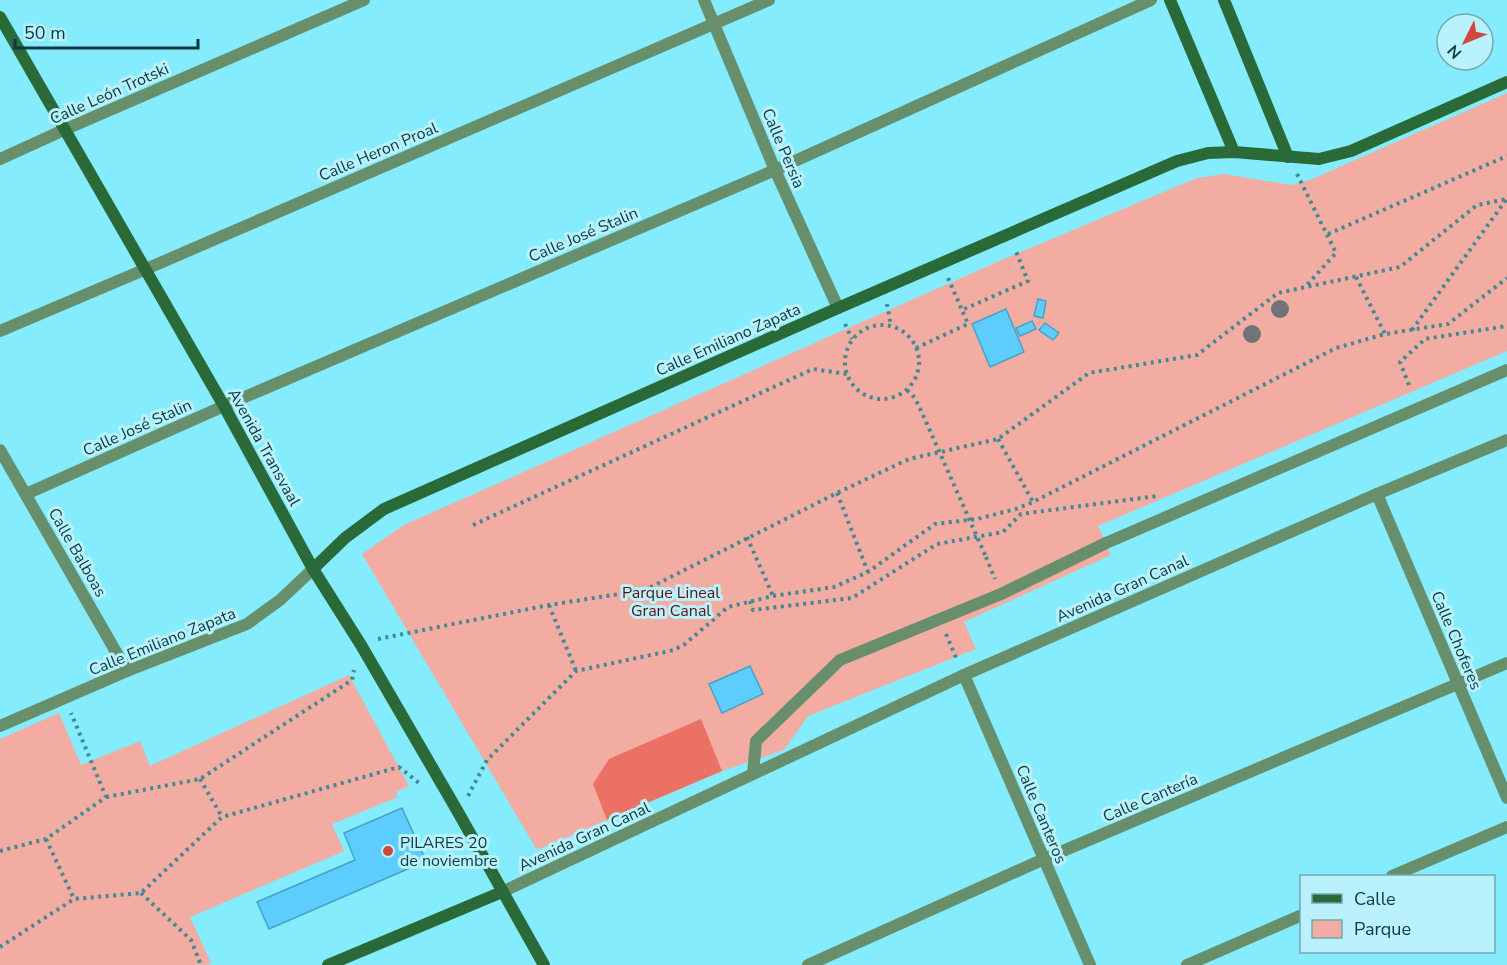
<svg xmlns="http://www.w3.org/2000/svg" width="1507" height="965" font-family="'Nunito Sans',sans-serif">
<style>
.green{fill:#f2aca1}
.forest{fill:#ea7163}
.building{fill:#5ccdfc;stroke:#4aa1c6;stroke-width:1.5}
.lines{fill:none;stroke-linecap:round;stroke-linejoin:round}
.path{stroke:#418a95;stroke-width:4;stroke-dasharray:3 4.5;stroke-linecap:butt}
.lane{stroke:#678f6c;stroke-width:12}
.street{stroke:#678f6c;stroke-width:12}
.secondary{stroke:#2a6a38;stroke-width:12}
.path-bridge{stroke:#418a95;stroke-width:4;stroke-dasharray:3 4.5;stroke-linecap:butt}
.tree{fill:#6f7479}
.poi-dot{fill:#d3463a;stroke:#b9f2fc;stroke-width:2}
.labels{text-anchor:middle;stroke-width:6;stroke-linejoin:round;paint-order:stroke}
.street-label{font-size:16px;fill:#0a3940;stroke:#b9f2fc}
.park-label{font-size:16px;fill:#5e120d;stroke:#b9f2fc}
.poi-label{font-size:16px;fill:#0a3940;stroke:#b9f2fc;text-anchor:start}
</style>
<rect width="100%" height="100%" fill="#84ecfc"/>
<g class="green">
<polygon points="1507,93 1507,351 1098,526 1111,555 964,622 976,649 808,716 784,750 722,771 537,850 362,554 404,525 1004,259 1197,178 1224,174 1291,185 1310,180"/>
<polygon points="349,675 409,786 396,792 398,797 332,824 344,851 190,917 211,963 206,965 0,965 0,739 59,713 81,765 140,741 150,766"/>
</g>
<polygon class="forest" points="701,719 722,771 607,820 593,784 609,759"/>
<g class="building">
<polygon points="1038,299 1046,301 1043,318 1034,316"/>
<polygon points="1006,309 1024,352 990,367 972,324"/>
<polygon points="1032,321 1036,329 1020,336 1016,328"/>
<polygon points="1045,323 1059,333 1053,340 1039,330"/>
<polygon points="750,666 763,694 722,713 709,684"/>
<polygon points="402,808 426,861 269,929 257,902 355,860 344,833"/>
</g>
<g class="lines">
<g class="path">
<polyline points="1297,174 1336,253 1305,287"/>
<polyline points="1328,234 1507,156"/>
<polyline points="1356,277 1385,334"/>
<polyline points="948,278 962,310"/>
<polyline points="887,304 891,326"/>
<polyline points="845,324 852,339"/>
<circle cx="882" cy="362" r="37"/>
<polyline points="1412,330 1506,200"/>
<polyline points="916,348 968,324 962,310 1028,281 1015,249"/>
<polyline points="1409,385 1400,362 1425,339 1507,326"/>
<polyline points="907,390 915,398 923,415"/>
<polyline points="998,439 1033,502"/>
<polyline points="837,493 868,572"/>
<polyline points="473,525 813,369 847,374"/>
<polyline points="747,537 773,596"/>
<polyline points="986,557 995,579"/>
<polyline points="750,601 753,610 852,598 937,544 1003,532 1021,514 1157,496"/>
<polyline points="549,605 576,671"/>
<polyline points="946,634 957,660"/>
<polyline points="378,639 549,605 645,590 837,493 909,459 998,439 1089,373 1197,355 1278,293 1400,267 1477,205 1507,199"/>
<polyline points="200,779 222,817"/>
<polyline points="468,796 487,760 576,671 674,650 685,644 728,607 773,596 834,587 868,572 935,524 977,519 1016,509 1033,502 1336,348 1385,334 1448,324 1507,278"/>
<polyline points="106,797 200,779 352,680 354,670"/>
<polyline points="46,839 74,899"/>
<polyline points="0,851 46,839 106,797 71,713"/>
<polyline points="141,893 191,940 201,965"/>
<polyline points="0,947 74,899 141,893 222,817 399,767 419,783"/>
</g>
<polyline class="lane" points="1106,543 1507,370"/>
<g class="street">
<polyline points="704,0 775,170 838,308"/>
<polyline points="0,159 66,129 364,0"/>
<polyline points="0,331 146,269 769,0"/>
<polyline points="0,450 127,671"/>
<polyline points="26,494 224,406 775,170 1151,0"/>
<polyline points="1377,494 1507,798"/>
<polyline points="964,675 1090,965"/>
<polyline points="0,726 127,671 247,624 280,600 313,569"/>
<polyline points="753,774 756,741 840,660 1001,594 1106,543"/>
<polyline points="1392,876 1507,827"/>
<polyline points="502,892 964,675 1377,494 1507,440"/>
<polyline points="808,965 1044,859 1507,663"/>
<polyline points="1187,965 1302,915"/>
</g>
<g class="secondary">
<polyline points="1170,0 1234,152"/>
<polyline points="1224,0 1288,157"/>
<polyline points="0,17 224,406 313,569 361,645 458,812 544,965"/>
<polyline points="313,569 345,538 384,509 838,308 1177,161 1208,153 1234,152 1319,159 1351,151 1507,82"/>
<polyline points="328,965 502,892"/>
</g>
<polyline class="path-bridge" points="923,415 986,557"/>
</g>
<g class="tree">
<circle cx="1280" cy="309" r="9"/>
<circle cx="1252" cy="334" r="9"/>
</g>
<circle class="poi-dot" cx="388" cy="851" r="6"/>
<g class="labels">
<g class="street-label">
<text transform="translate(109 93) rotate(-24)" y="6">Calle León Trotski</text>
<text transform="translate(784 148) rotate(67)" y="6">Calle Persia</text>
<text transform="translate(378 151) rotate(-23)" y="6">Calle Heron Proal</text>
<text transform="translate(583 234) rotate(-23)" y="6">Calle José Stalin</text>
<text transform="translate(728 339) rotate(-24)" y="6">Calle Emiliano Zapata</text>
<text transform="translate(137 427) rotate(-24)" y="6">Calle José Stalin</text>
<text transform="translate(265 447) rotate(61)" y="6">Avenida Transvaal</text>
<text transform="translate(78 552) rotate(60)" y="6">Calle Balboas</text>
<text transform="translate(1122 588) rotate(-24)" y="6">Avenida Gran Canal</text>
<text transform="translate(1457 640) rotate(67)" y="6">Calle Choferes</text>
<text transform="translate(162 641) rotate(-22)" y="6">Calle Emiliano Zapata</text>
<text transform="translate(1150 797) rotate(-23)" y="6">Calle Cantería</text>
<text transform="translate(1042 814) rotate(67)" y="6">Calle Canteros</text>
<text transform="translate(584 836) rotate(-25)" y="6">Avenida Gran Canal</text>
</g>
<g class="park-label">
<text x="671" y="598">Parque Lineal<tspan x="671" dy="18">Gran Canal</tspan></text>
</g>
<g class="poi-label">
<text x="400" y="848">PILARES 20<tspan x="400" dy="18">de noviembre</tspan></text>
</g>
</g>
<rect x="1300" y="875" width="195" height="78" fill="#b9f2fc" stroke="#73a8b1" stroke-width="1.5"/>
<rect x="1312" y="894" width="30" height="9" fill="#2a6a38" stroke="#73a8b1" stroke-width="1.5"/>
<text x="1354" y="905" font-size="18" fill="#0a3940">Calle</text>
<rect x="1312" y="920" width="30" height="18" fill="#f2aca1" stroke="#73a8b1" stroke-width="1.5"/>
<text x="1354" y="935" font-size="18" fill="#0a3940">Parque</text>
<g transform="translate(1465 42) rotate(227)"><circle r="28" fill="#b9f2fc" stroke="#73a8b1" stroke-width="1.5"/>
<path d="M0-4.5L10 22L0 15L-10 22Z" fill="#d3463a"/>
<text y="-9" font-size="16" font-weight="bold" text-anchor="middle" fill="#0a3940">N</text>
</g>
<path d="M15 39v9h183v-9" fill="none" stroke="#0a3940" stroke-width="3"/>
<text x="24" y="39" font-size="18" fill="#0a3940" stroke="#b9f2fc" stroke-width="4.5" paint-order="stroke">50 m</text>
</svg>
